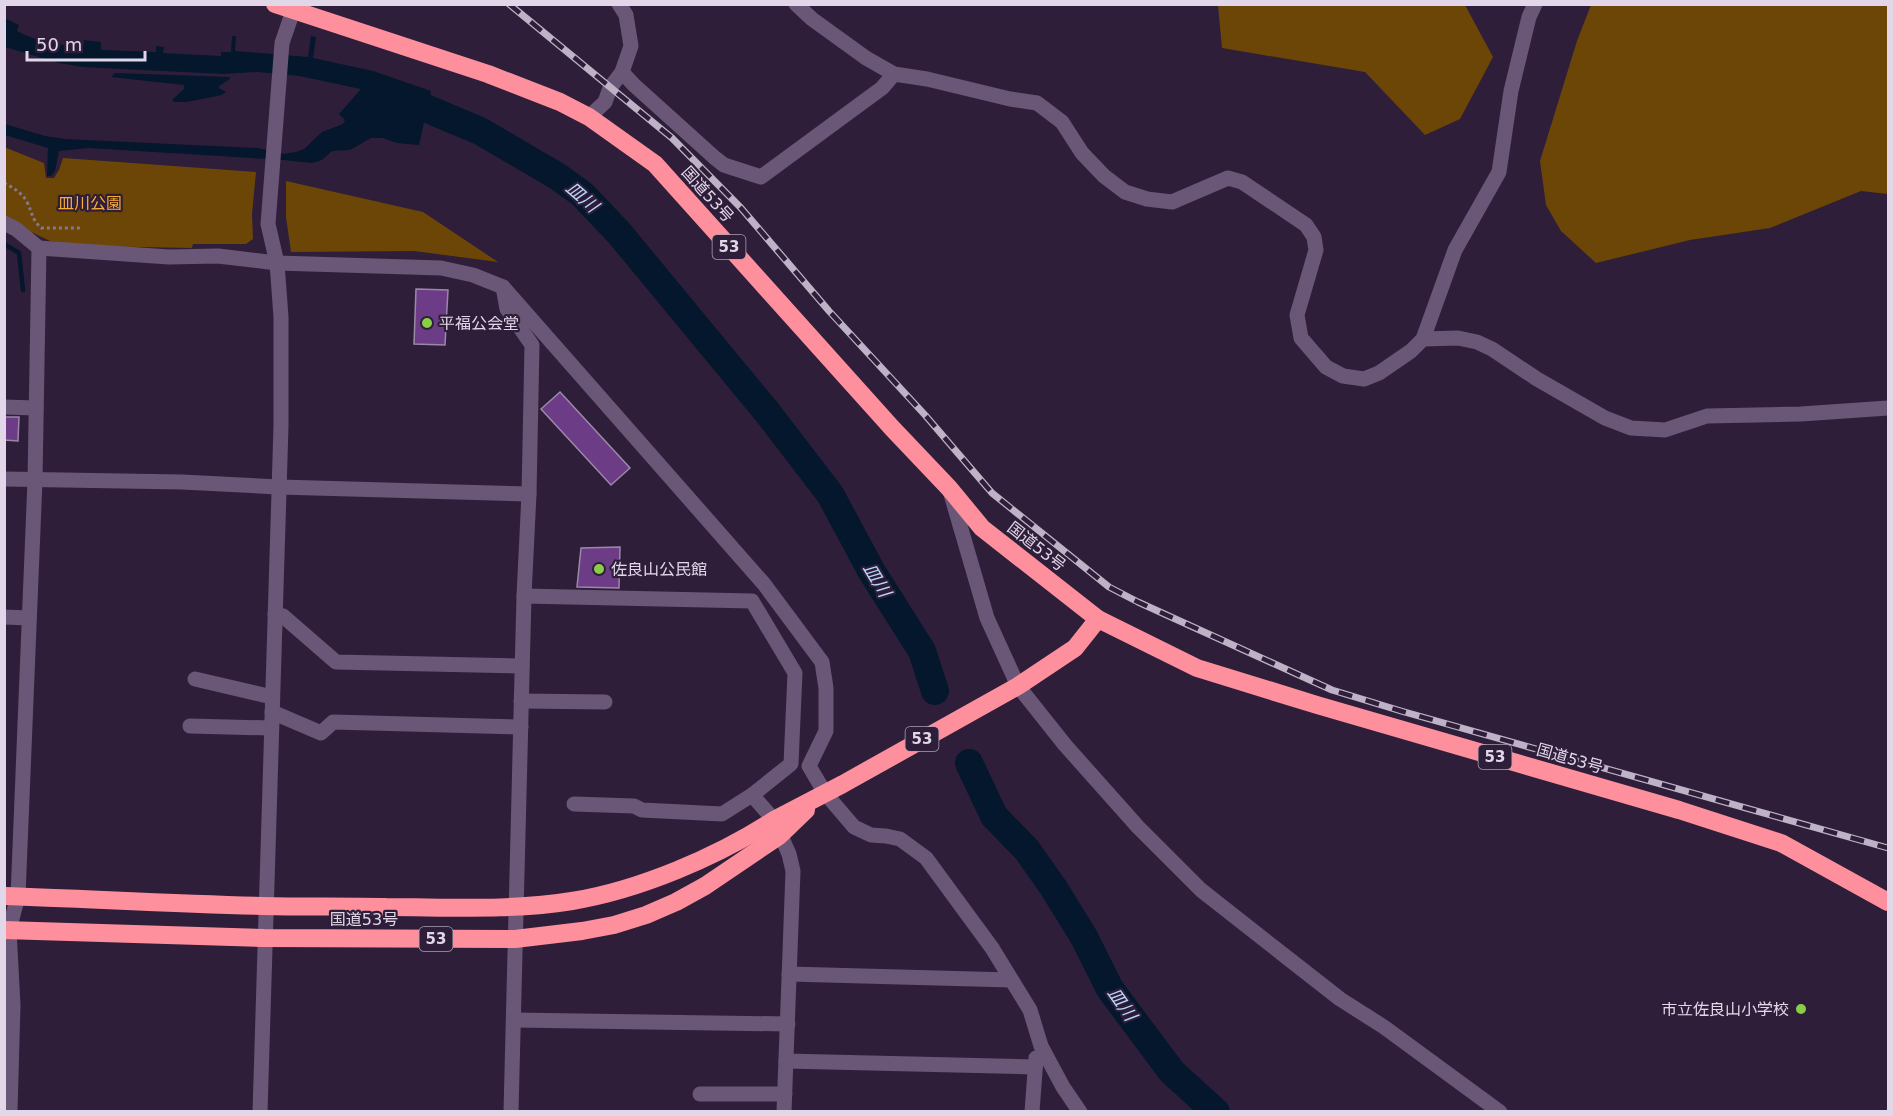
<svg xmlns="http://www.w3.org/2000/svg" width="1893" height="1116" font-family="'DejaVu Sans','Noto Sans JP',sans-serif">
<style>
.green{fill:#6c4607}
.water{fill:#04172c}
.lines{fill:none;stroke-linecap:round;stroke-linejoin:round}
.stream{stroke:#04172c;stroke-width:4.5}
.river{stroke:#04172c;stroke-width:28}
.building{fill:#6c3d86;stroke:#9c87a9;stroke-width:1.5}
.path{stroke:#85778e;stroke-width:3;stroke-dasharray:3 3;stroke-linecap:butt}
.street{stroke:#6a5676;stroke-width:15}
.highway{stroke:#fe909e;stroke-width:18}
.rail-casing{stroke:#beb2c6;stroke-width:7}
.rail{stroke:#2f1e39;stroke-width:4.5;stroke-dasharray:14;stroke-linecap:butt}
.poi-dot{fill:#8ace48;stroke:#2f1e39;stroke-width:2}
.labels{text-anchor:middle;stroke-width:4.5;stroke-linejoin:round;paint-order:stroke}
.shield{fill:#2f1e39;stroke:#aca0b4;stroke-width:1.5}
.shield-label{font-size:15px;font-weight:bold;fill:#e2d7e9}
.street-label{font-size:16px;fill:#e2d7e9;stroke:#2f1e39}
.park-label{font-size:16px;fill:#faac34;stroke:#2f1e39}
.poi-label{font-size:16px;fill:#e2d7e9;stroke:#2f1e39;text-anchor:start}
.water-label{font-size:18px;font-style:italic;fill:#b8d8fd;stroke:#2f1e39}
</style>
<rect width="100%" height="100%" fill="#2f1e39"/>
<g class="green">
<polygon points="1218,5 1465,5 1493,57 1460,119 1425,135 1365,72 1222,48"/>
<polygon points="1591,5 1888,5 1888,194 1861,191 1770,228 1690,240 1596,263 1561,231 1546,205 1540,161 1577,41"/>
<polygon points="4,147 44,163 46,178 54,178 59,170 63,158 256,172 252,214 253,239 246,244 193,244 192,248 81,246 50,241 23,228 5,216"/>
<polygon points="286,181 423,212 498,262 414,251 291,252 286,217"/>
</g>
<g class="water">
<path d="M4,18L19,25L17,31C39,43 59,45 83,47L84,40L101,42V50L156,52V46L164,47L163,53L221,56V52H231L232,36H236L235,51L308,57L311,36L316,37L313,58L373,71L431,91L419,145L397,143L383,138H371L350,150L332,151L322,160L312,163L283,160L89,148L59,151L55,171L51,176H47L48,148L5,135V124L45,136L65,139L258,148L283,154L296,152L304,149L322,132L343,124L345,120L339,114L361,89L299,76L258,72L224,74L83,67L59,63L5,47Z"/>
<polygon points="115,73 230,77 230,79 219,86 219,88 226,92 222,95 187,102 174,102 172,100 184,89 184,85 111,77"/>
</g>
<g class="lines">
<polyline class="stream" points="4,244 19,253 23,290"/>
<g class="river">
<polyline points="392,94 480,131 557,176 582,194 619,233 767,412 830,494 872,572 922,651 935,691"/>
<polyline points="969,763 994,816 1027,850 1053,887 1084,937 1110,989 1172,1072 1216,1112"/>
</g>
</g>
<g class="building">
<polygon points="416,289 448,290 445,345 414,344"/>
<polygon points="560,392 630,468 611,485 541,409"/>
<polygon points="4,417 19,417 18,441 4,440"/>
<polygon points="620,547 619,588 577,587 581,548"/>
</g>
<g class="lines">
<path class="path" d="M4,183C14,188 22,193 27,202C33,214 31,218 41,228H80"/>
<g class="street">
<polyline points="796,4 812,19 866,58 894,74 927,79 1010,99 1037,103 1062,122 1082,153 1104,176 1125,192 1147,199 1172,202 1228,178 1242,182 1306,225 1314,237 1316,250 1297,315 1301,338 1326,367 1343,376 1364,379 1379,373 1411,351 1423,339 1455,250 1499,172 1511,91 1529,17 1535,4"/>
<polyline points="622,72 634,85 715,158 724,165 761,177 882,88 894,74"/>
<polyline points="589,117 605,102 610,88 622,72 631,46 626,15 619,4"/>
<polyline points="4,223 16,229 39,248 169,257 218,256 277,263 441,268 473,275 503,287 764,584 822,662 826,688 826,731 809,766 825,793 854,827 871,835 886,836 900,839 926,858 992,948 1030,1010 1041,1046 1063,1087 1080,1112"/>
<polyline points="503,287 507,309 532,345 529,494 524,596 511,1112"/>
<polyline points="1423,339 1458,338 1477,342 1492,349 1537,379 1605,418 1631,428 1665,430 1707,416 1801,414 1888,408"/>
<polyline points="4,407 36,408"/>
<polyline points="4,479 182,482 279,487 529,494"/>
<polyline points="950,491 987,618 1018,686 1065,745 1138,827 1201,890 1285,956 1340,999 1384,1027 1500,1112"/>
<polyline points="524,596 752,601 795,673 791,764 752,795 774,820 789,854 793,871 784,1112"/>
<polyline points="275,614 283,616 336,662 522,666"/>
<polyline points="4,617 29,618"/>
<polyline points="195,679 272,697"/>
<polyline points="521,701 605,702"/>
<polyline points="272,712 321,733 333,722 521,727"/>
<polyline points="190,726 271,728"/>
<polyline points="574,804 634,806 642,810 722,814 752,795"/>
<polyline points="789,974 1011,980"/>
<polyline points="514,1020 788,1024"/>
<polyline points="786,1061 1035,1067"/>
<polyline points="700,1094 785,1094"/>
<polyline points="10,1112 13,1005 9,930 18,896 35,480 39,248"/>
<polyline points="260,1112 281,426 281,317 277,263 268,224 282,43 293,11"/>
<polyline points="1032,1112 1036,1058"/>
</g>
<g class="highway">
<polyline points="275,4 488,74 560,102 589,117 655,164 892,428 949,488 982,528 1098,619 1197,668 1317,705 1679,810 1781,843 1888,902"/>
<path d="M4,896C91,899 177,904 263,906C304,907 345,906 386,907C448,907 511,911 572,901C639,890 717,857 774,820L843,784L1018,686L1075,648L1098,619"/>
<polyline points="4,930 264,938 515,939 582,931 614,925 646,915 676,902 705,886 779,836 806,810"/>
</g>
<defs>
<polyline id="rail" points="509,4 672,138 741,208 829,311 925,415 992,493 1109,587 1138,602 1332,690 1401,711 1888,848"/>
</defs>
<use href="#rail" class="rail-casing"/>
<use href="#rail" class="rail"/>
</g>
<g class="poi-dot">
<circle cx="427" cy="323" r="6"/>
<circle cx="599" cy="569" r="6"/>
<circle cx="1801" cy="1009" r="6"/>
</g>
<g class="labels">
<g class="shield">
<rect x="712.5" y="235" width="33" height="24" rx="4.5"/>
<rect x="905.5" y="727" width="33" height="24" rx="4.5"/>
<rect x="1478.5" y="745" width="33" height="24" rx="4.5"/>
<rect x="419.5" y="927" width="33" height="24" rx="4.5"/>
</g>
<g class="shield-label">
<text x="729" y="252">53</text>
<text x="922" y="744">53</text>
<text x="1495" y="762">53</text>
<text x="436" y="944">53</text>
</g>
<g class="street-label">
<text transform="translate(708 194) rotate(48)" y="6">国道53号</text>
<text transform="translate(1037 546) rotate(38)" y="6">国道53号</text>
<text transform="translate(1570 758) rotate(16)" y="6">国道53号</text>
<text x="364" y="925">国道53号</text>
</g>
<g class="park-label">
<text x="90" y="209">皿川公園</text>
</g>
<g class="poi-label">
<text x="439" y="329">平福公会堂</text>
<text x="611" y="575">佐良山公民館</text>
<text x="1789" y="1015" text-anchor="end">市立佐良山小学校</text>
</g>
<g class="water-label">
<text transform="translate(582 197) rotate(41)" y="6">皿川</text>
<text transform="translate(877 580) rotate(59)" y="6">皿川</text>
<text transform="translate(1122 1004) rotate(55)" y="6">皿川</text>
</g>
</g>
<rect width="1893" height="1116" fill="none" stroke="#e2d7e9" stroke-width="12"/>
<path d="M27 51v9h118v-9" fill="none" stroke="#e2d7e9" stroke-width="3"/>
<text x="36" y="51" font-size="18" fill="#e2d7e9" stroke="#2f1e39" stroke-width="4.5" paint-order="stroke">50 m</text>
</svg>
